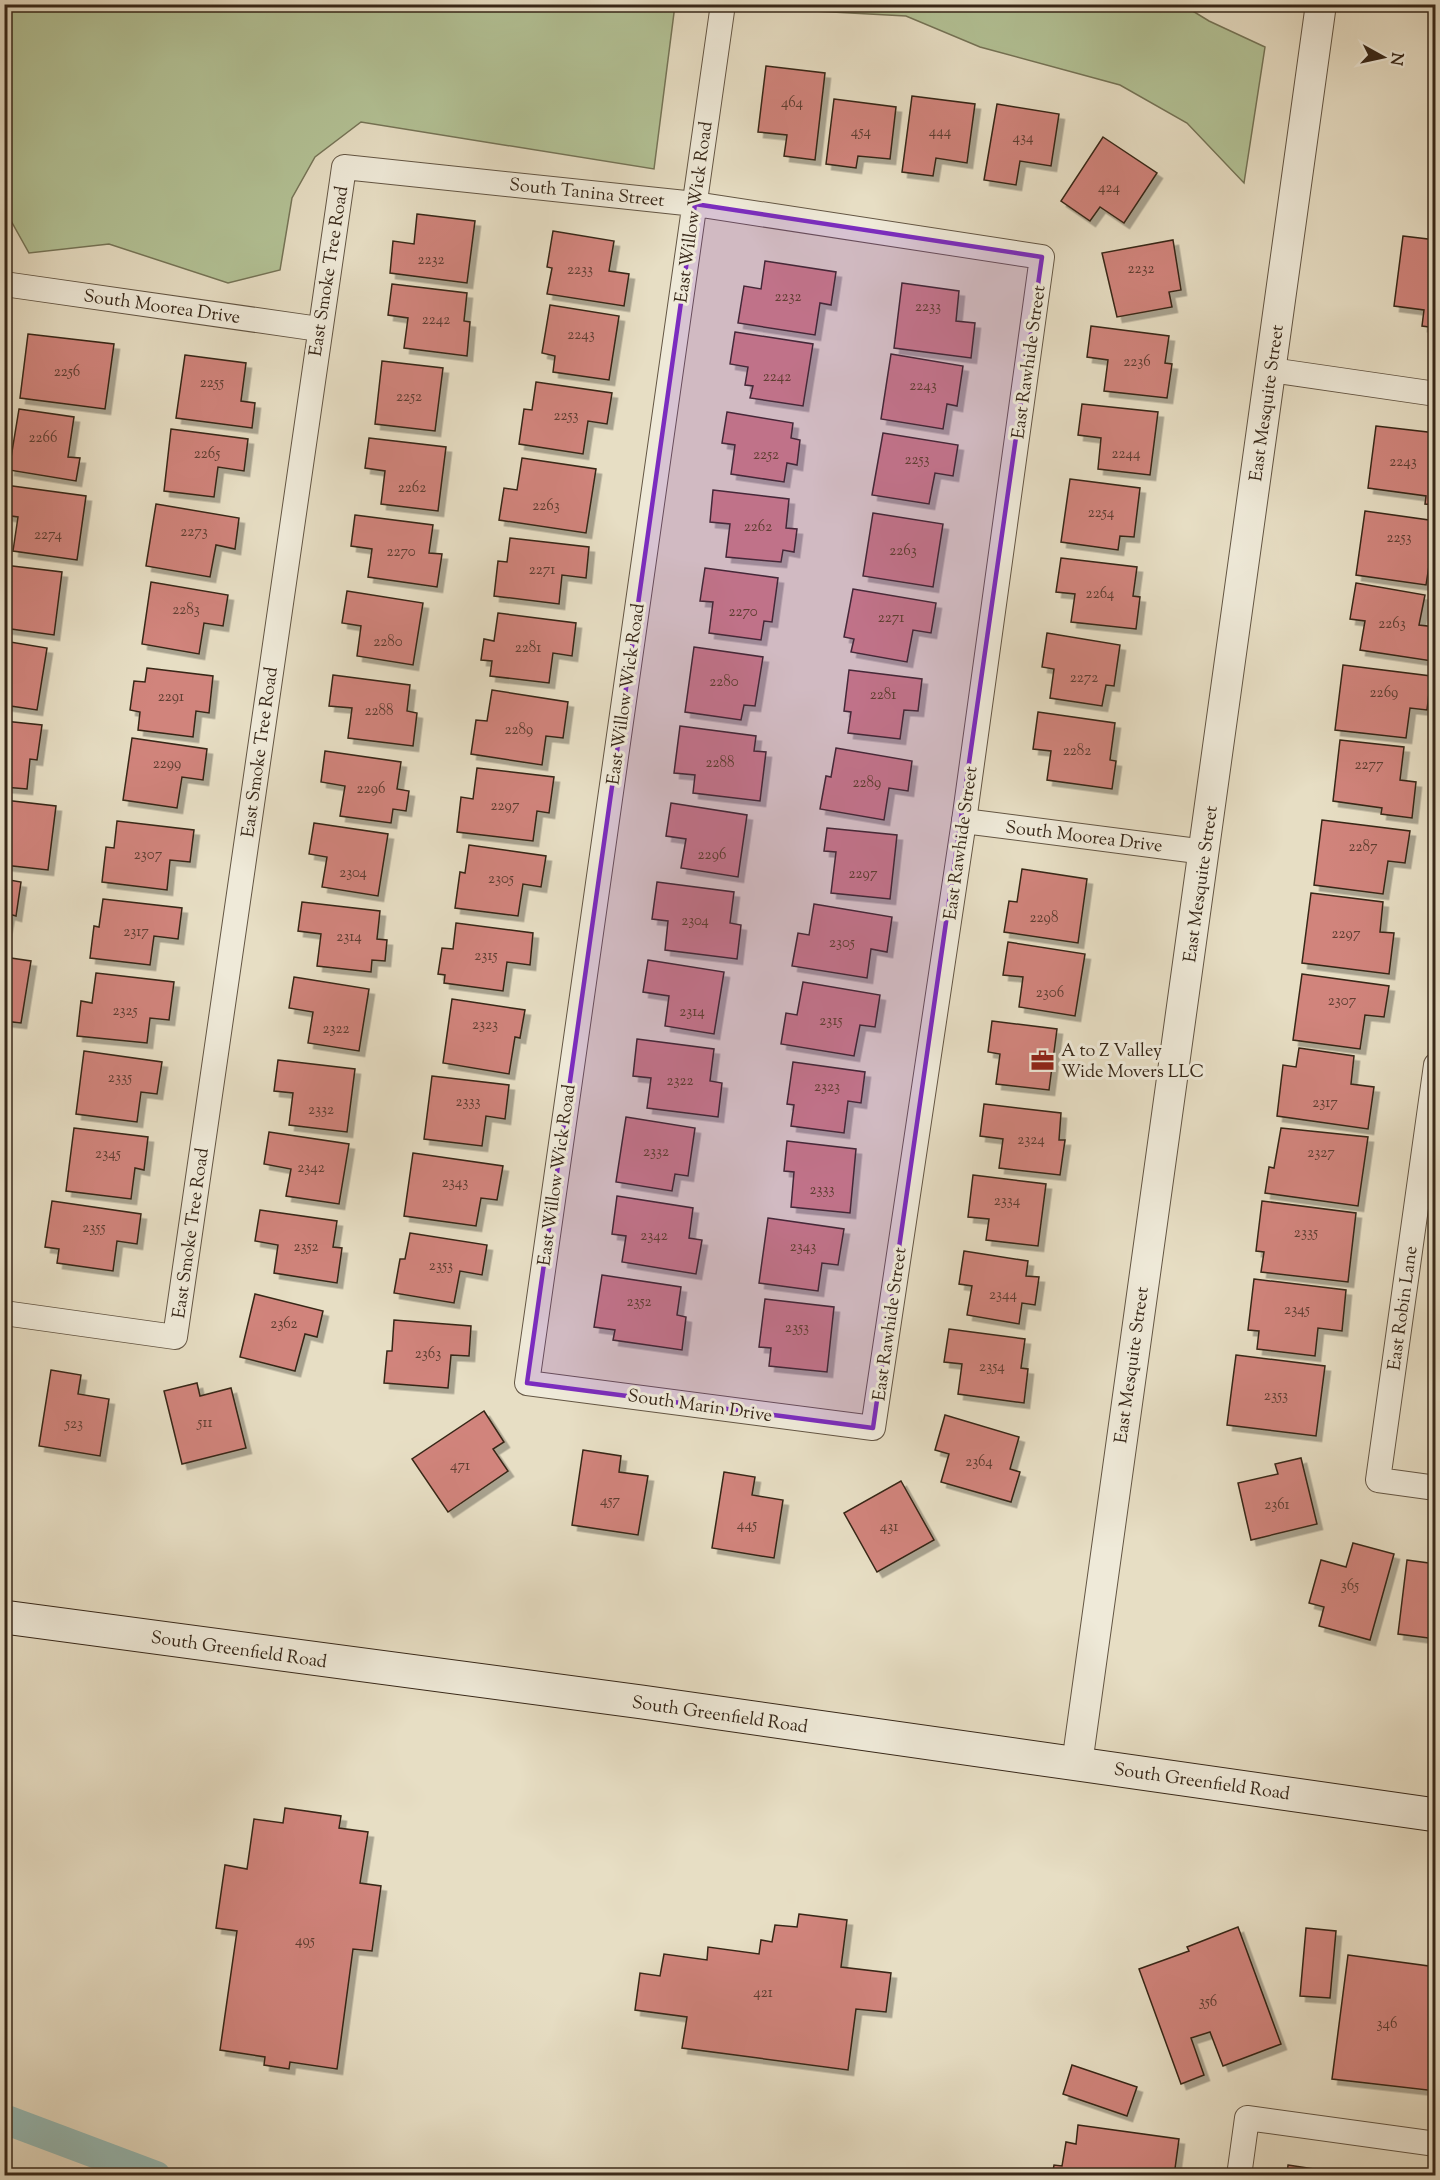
<svg xmlns="http://www.w3.org/2000/svg" width="1440" height="2180" font-family="'Sorts Mill Goudy',serif">
<style>
.green{fill:#b3c296;stroke:#757457;stroke-width:1.5}
.lines{fill:none;stroke-linecap:round;stroke-linejoin:round}
.canal{stroke:#97bcb7;stroke-width:30}
.building{fill:#d1847c;stroke:#372718;stroke-width:1.5;filter:url(#shadow)}
.minor-casing{stroke:#635543;stroke-width:26}
.tertiary-casing{stroke:#635543;stroke-width:32}
.secondary-casing{stroke:#372718;stroke-width:35}
.minor{stroke:#efead9;stroke-width:24}
.tertiary{stroke:#efead9;stroke-width:30}
.secondary{stroke:#efead9;stroke-width:33}
.marked{fill:#7b2cbf;fill-opacity:0.2;stroke:#7b2cbf;stroke-width:4.5;stroke-linejoin:round}
.labels{text-anchor:middle;stroke-width:6;stroke-linejoin:round;paint-order:stroke}
.number-label{font-size:15px;fill:#5e3e31}
.street-label{font-size:18px;fill:#372718;stroke:#efead9}
.poi-label{font-size:18px;fill:#372718;stroke:#efead9;text-anchor:start}
</style>
<defs>
<filter id="shadow"><feDropShadow dx="5.5" dy="5.5" stdDeviation="0" flood-color="#0004"/></filter>
</defs>
<rect width="100%" height="100%" fill="#e7dec4"/>
<filter id="stains"><feTurbulence type="fractalNoise" baseFrequency=".00333" numOctaves="4"/><feColorMatrix values="0 0 0 0 .2 0 0 0 0 .09 0 0 0 0 .02 0 0 0 .5 -.17"/></filter>
<radialGradient id="worn" r=".72"><stop offset=".6" stop-color="#630" stop-opacity="0"/><stop offset="1" stop-color="#630" stop-opacity=".3"/></radialGradient>
<g class="green">
<polygon points="4,5 5,4 675,5 654,169 361,122 315,157 292,198 280,270 228,283 109,244 29,253 5,210"/>
<polygon points="759,5 1183,5 1209,21 1265,47 1244,183 1187,123 1120,85 980,47 906,16 758,8"/>
</g>
<g class="lines">
<polyline class="canal" points="4,2119 156,2176"/>
</g>
<g class="building">
<polygon points="766,66 825,73 815,160 784,156 787,135 758,132"/>
<polygon points="912,96 975,104 967,163 936,158 933,176 902,172"/>
<polygon points="834,99 896,107 890,159 858,156 856,168 826,164"/>
<polygon points="997,104 1059,114 1051,166 1020,161 1016,185 984,180"/>
<polygon points="1103,137 1157,173 1124,223 1100,207 1090,221 1061,201"/>
<polygon points="417,214 475,221 467,283 390,273 393,241 414,244"/>
<polygon points="553,231 614,241 609,271 629,274 624,306 547,294 552,268 547,267"/>
<polygon points="1403,236 1436,240 1436,328 1422,326 1424,310 1394,306"/>
<polygon points="1173,240 1181,290 1169,292 1172,307 1117,317 1102,253"/>
<polygon points="765,261 836,272 831,305 820,303 815,335 738,323 744,286 761,289"/>
<polygon points="902,283 959,291 956,321 975,323 971,358 894,348"/>
<polygon points="392,284 467,293 464,321 470,322 467,356 404,348 408,318 388,315"/>
<polygon points="550,305 619,316 609,380 553,372 555,356 542,353"/>
<polygon points="1091,326 1169,336 1165,363 1172,364 1167,398 1104,391 1108,360 1087,357"/>
<polygon points="735,332 813,344 803,406 750,398 753,386 745,385 748,367 730,364"/>
<polygon points="28,334 114,344 105,409 20,398"/>
<polygon points="891,354 963,366 957,406 947,404 943,429 881,419"/>
<polygon points="185,355 246,363 241,401 255,403 252,428 176,418"/>
<polygon points="382,361 443,368 435,431 375,424"/>
<polygon points="536,382 612,393 607,424 588,421 583,454 519,444 524,409 532,410"/>
<polygon points="1082,404 1158,412 1150,475 1098,469 1101,438 1078,435"/>
<polygon points="19,409 74,417 68,457 80,458 76,481 9,470"/>
<polygon points="727,412 793,423 791,438 800,440 797,465 787,463 784,482 731,474 735,445 722,443"/>
<polygon points="1376,426 1436,433 1436,505 1425,504 1426,496 1368,488"/>
<polygon points="171,429 248,439 244,471 218,467 214,497 164,491"/>
<polygon points="883,433 958,445 953,476 935,473 929,504 872,495"/>
<polygon points="369,438 446,447 438,511 381,504 385,471 365,468"/>
<polygon points="522,458 596,469 586,533 499,520 504,488 517,490"/>
<polygon points="1070,479 1140,488 1134,537 1120,536 1118,550 1061,542"/>
<polygon points="5,485 86,496 77,560 13,551 18,517 4,515"/>
<polygon points="713,490 789,499 786,528 797,529 794,552 783,550 781,562 726,557 730,524 710,522"/>
<polygon points="156,504 239,518 235,549 216,545 210,577 146,566"/>
<polygon points="1365,511 1436,521 1436,554 1431,553 1426,585 1356,575"/>
<polygon points="873,513 943,524 933,587 863,576"/>
<polygon points="355,515 433,525 429,553 442,554 437,587 368,577 372,549 351,546"/>
<polygon points="510,538 589,547 586,578 562,575 559,604 494,596 498,561 507,562"/>
<polygon points="1061,558 1137,567 1133,596 1140,597 1136,629 1071,622 1075,594 1056,592"/>
<polygon points="4,565 62,572 54,635 4,628"/>
<polygon points="705,568 778,578 772,622 764,621 761,640 709,633 713,602 700,601"/>
<polygon points="151,582 228,595 223,626 204,623 199,654 142,644"/>
<polygon points="1356,583 1425,595 1419,625 1436,627 1432,661 1360,650 1365,621 1350,619"/>
<polygon points="853,589 936,603 931,633 913,630 907,662 851,652 854,639 844,637"/>
<polygon points="347,591 423,603 413,665 357,656 361,626 342,623"/>
<polygon points="498,613 576,623 572,656 553,653 549,683 490,676 492,661 481,660 484,639 494,641"/>
<polygon points="1047,633 1120,645 1114,686 1106,685 1102,706 1050,698 1054,669 1042,667"/>
<polygon points="4,641 47,648 37,710 4,705"/>
<polygon points="694,647 763,657 755,706 744,705 741,720 685,712"/>
<polygon points="1343,665 1431,676 1427,710 1410,708 1406,738 1335,730"/>
<polygon points="147,668 213,676 209,713 196,711 193,737 138,730 140,712 130,710 134,681 145,682"/>
<polygon points="849,670 922,679 918,711 904,710 900,739 848,733 851,712 844,711"/>
<polygon points="333,675 410,685 407,711 417,713 413,746 348,738 352,708 329,706"/>
<polygon points="492,690 568,702 563,738 546,736 542,765 471,754 476,720 487,721"/>
<polygon points="1038,712 1115,723 1110,760 1116,761 1112,789 1047,780 1051,751 1033,749"/>
<polygon points="4,721 42,725 37,760 30,759 27,789 4,787"/>
<polygon points="680,726 756,736 754,751 766,752 760,801 693,793 695,775 674,773"/>
<polygon points="132,738 207,749 203,780 182,777 177,808 123,800"/>
<polygon points="1340,740 1404,747 1400,780 1416,782 1412,818 1381,814 1382,808 1333,801"/>
<polygon points="836,748 912,761 908,791 889,788 884,820 820,809 826,776 831,777"/>
<polygon points="325,751 401,762 397,789 409,791 406,811 393,809 391,823 340,816 345,786 321,782"/>
<polygon points="477,768 554,777 549,813 537,811 533,841 457,832 461,797 473,799"/>
<polygon points="4,800 56,806 48,870 4,865"/>
<polygon points="671,803 747,815 738,877 681,868 686,839 666,836"/>
<polygon points="1322,820 1410,831 1405,863 1388,861 1383,894 1314,885"/>
<polygon points="117,821 194,830 190,862 170,860 167,890 102,882 106,847 114,848"/>
<polygon points="314,823 388,834 378,896 322,887 327,857 309,854"/>
<polygon points="827,828 897,835 890,899 831,893 836,852 824,851"/>
<polygon points="469,845 546,856 541,887 523,884 518,916 455,908 460,872 465,873"/>
<polygon points="1022,869 1087,879 1078,943 1004,932 1009,901 1017,902"/>
<polygon points="4,879 21,882 16,916 9,914 4,940"/>
<polygon points="657,882 734,892 730,923 741,925 737,959 665,950 668,921 652,919"/>
<polygon points="1311,893 1383,902 1380,932 1394,933 1389,974 1302,963"/>
<polygon points="103,899 182,908 178,939 154,936 150,965 90,958 94,926 99,927"/>
<polygon points="302,902 380,911 377,939 387,940 385,961 372,960 371,972 317,966 321,934 298,931"/>
<polygon points="814,904 892,917 887,952 871,949 867,978 792,966 798,933 809,935"/>
<polygon points="456,923 533,933 530,965 507,962 503,991 444,983 445,975 438,974 442,948 453,949"/>
<polygon points="1008,942 1085,954 1075,1016 1019,1007 1023,977 1003,975"/>
<polygon points="4,957 31,961 21,1023 4,1021"/>
<polygon points="648,960 724,972 714,1034 665,1026 669,996 643,992"/>
<polygon points="96,973 174,982 169,1020 150,1018 147,1043 77,1036 81,1001 92,1003"/>
<polygon points="1302,974 1389,986 1384,1017 1365,1015 1360,1049 1293,1040"/>
<polygon points="294,977 369,989 359,1051 308,1043 313,1012 289,1008"/>
<polygon points="803,982 880,995 875,1027 860,1025 854,1056 781,1044 786,1013 797,1015"/>
<polygon points="452,999 525,1010 520,1038 515,1037 509,1074 443,1063"/>
<polygon points="992,1021 1057,1029 1049,1090 996,1084 1000,1054 988,1052"/>
<polygon points="637,1039 714,1049 710,1081 722,1083 718,1117 647,1108 651,1078 633,1076"/>
<polygon points="1299,1048 1354,1056 1351,1084 1374,1087 1368,1129 1277,1116 1283,1065 1296,1067"/>
<polygon points="84,1051 162,1062 157,1094 141,1092 137,1122 76,1114"/>
<polygon points="278,1060 355,1069 347,1132 289,1125 293,1093 274,1091"/>
<polygon points="793,1062 865,1072 861,1103 848,1101 844,1133 791,1126 794,1105 787,1104"/>
<polygon points="432,1076 509,1085 505,1119 486,1116 482,1146 424,1139"/>
<polygon points="984,1104 1061,1113 1059,1140 1065,1140 1060,1175 999,1168 1003,1139 980,1136"/>
<polygon points="626,1117 695,1128 688,1176 675,1174 672,1191 616,1182"/>
<polygon points="74,1128 148,1137 144,1170 135,1168 131,1199 66,1191"/>
<polygon points="1281,1128 1368,1137 1358,1206 1265,1193 1269,1167 1274,1168"/>
<polygon points="269,1132 349,1144 339,1204 286,1196 291,1169 264,1164"/>
<polygon points="787,1141 856,1149 850,1213 791,1207 794,1172 784,1171"/>
<polygon points="413,1153 503,1166 497,1200 481,1198 476,1226 404,1216"/>
<polygon points="973,1175 1046,1184 1038,1246 986,1240 989,1219 968,1217"/>
<polygon points="617,1196 693,1208 689,1238 702,1240 696,1274 622,1262 626,1236 612,1234"/>
<polygon points="52,1201 141,1214 137,1244 117,1241 113,1271 57,1263 59,1249 45,1247"/>
<polygon points="1262,1201 1356,1213 1348,1282 1261,1272 1264,1252 1256,1251"/>
<polygon points="260,1210 337,1221 333,1247 342,1248 337,1283 274,1273 278,1245 255,1241"/>
<polygon points="768,1218 844,1229 838,1265 822,1263 818,1291 759,1283"/>
<polygon points="410,1233 487,1245 482,1275 460,1271 454,1303 394,1293 400,1259 405,1259"/>
<polygon points="964,1251 1028,1261 1026,1276 1039,1277 1035,1305 1022,1303 1019,1324 967,1315 972,1286 959,1284"/>
<polygon points="602,1275 681,1287 677,1315 686,1317 682,1350 613,1340 615,1330 594,1327"/>
<polygon points="1254,1279 1346,1290 1342,1331 1318,1328 1315,1356 1257,1349 1259,1331 1248,1330"/>
<polygon points="255,1294 323,1311 317,1337 305,1334 295,1371 240,1357"/>
<polygon points="765,1299 834,1307 827,1372 769,1366 771,1348 759,1347"/>
<polygon points="394,1320 471,1326 469,1356 451,1355 448,1388 384,1383 387,1351 392,1351"/>
<polygon points="949,1329 1025,1339 1021,1368 1028,1369 1024,1403 958,1394 962,1364 944,1362"/>
<polygon points="1236,1355 1325,1366 1316,1436 1227,1425"/>
<polygon points="51,1370 81,1375 78,1394 109,1399 100,1456 39,1446"/>
<polygon points="197,1383 200,1396 231,1388 246,1448 182,1464 164,1391"/>
<polygon points="484,1411 504,1442 493,1449 508,1471 448,1512 412,1459"/>
<polygon points="945,1415 1019,1437 1010,1469 1020,1472 1011,1502 941,1482 949,1454 935,1450"/>
<polygon points="583,1450 621,1456 619,1472 648,1476 638,1535 572,1525"/>
<polygon points="1301,1458 1317,1524 1251,1540 1238,1483 1278,1474 1275,1464"/>
<polygon points="724,1472 755,1477 752,1495 783,1500 774,1558 712,1548"/>
<polygon points="901,1481 934,1540 877,1572 844,1513"/>
<polygon points="1353,1543 1394,1554 1370,1640 1319,1626 1324,1607 1309,1603 1321,1560 1346,1567"/>
<polygon points="1407,1560 1436,1564 1436,1639 1398,1634"/>
<polygon points="285,1808 341,1816 339,1828 368,1832 360,1883 381,1886 372,1951 353,1949 337,2069 290,2062 289,2069 264,2065 265,2057 220,2050 237,1931 216,1928 225,1865 247,1869 254,1819 283,1823"/>
<polygon points="799,1914 847,1920 841,1967 891,1973 886,2012 856,2009 848,2070 682,2048 687,2017 635,2010 640,1973 660,1976 664,1954 707,1960 708,1947 759,1954 761,1940 772,1942 775,1925 797,1927"/>
<polygon points="1238,1927 1281,2044 1223,2066 1210,2032 1191,2038 1204,2075 1181,2084 1139,1969 1189,1951 1187,1947"/>
<polygon points="1306,1928 1336,1931 1330,1998 1300,1996"/>
<polygon points="1348,1955 1436,1967 1436,2091 1332,2079"/>
<polygon points="1072,2065 1137,2087 1127,2116 1063,2094"/>
<polygon points="1078,2125 1179,2139 1174,2176 1052,2176 1054,2165 1062,2166 1066,2142 1076,2144"/>
<polygon points="1288,2165 1360,2176 1287,2176"/>
</g>
<g class="lines">
<defs>
<g id="minor">
<polyline points="4,284 319,329"/>
<polyline points="1271,370 1436,394"/>
<polyline points="964,821 1205,852"/>
<polyline points="1436,1065 1378,1480 1436,1488"/>
<polyline points="4,1313 175,1337 344,167 695,204 1042,257 964,821 873,1428 527,1383 723,4"/>
<polyline points="1239,2176 1247,2118 1436,2144"/>
</g>
<polyline id="tertiary" points="1077,1764 1321,4"/>
<polyline id="secondary" points="4,1617 642,1702 1436,1815"/>
</defs>
<use href="#minor" class="minor-casing"/>
<use href="#tertiary" class="tertiary-casing"/>
<use href="#secondary" class="secondary-casing"/>
<use href="#minor" class="minor"/>
<use href="#tertiary" class="tertiary"/>
<use href="#secondary" class="secondary"/>
</g>
<path class="marked" d="M695,204L1042,257L873,1428L527,1383Z"/>
<defs>
<symbol id="office-bare" viewBox="-9 -9 18 18"><path d="M-6-3h4V-5.5h4V-3h4V5H-6ZM-1-4.5V-3h2v-1.5ZM-6 0V1H6V0Z" fill="#8f2418" stroke="#efead9" stroke-width="2.5" paint-order="stroke"/></symbol>
</defs>
<g fill-rule="evenodd">
<use href="#office-bare" x="1026" y="1044" width="33" height="33"/>
</g>
<g class="labels">
<g class="number-label">
<text x="792" y="107">464</text>
<text x="861" y="136">454</text>
<text x="940" y="136">444</text>
<text x="1023" y="142">434</text>
<text x="1109" y="192">424</text>
<text x="431" y="264">2232</text>
<text x="1141" y="273">2232</text>
<text x="580" y="274">2233</text>
<text x="788" y="301">2232</text>
<text x="928" y="311">2233</text>
<text x="436" y="324">2242</text>
<text x="581" y="339">2243</text>
<text x="1137" y="366">2236</text>
<text x="67" y="376">2256</text>
<text x="777" y="381">2242</text>
<text x="212" y="387">2255</text>
<text x="923" y="390">2243</text>
<text x="409" y="401">2252</text>
<text x="566" y="420">2253</text>
<text x="43" y="442">2266</text>
<text x="207" y="458">2265</text>
<text x="1126" y="458">2244</text>
<text x="766" y="459">2252</text>
<text x="917" y="464">2253</text>
<text x="1403" y="466">2243</text>
<text x="412" y="492">2262</text>
<text x="546" y="510">2263</text>
<text x="1101" y="517">2254</text>
<text x="758" y="531">2262</text>
<text x="194" y="536">2273</text>
<text x="48" y="539">2274</text>
<text x="1399" y="542">2253</text>
<text x="903" y="555">2263</text>
<text x="401" y="556">2270</text>
<text x="542" y="574">2271</text>
<text x="1100" y="598">2264</text>
<text x="186" y="614">2283</text>
<text x="743" y="616">2270</text>
<text x="891" y="622">2271</text>
<text x="1392" y="628">2263</text>
<text x="388" y="646">2280</text>
<text x="528" y="652">2281</text>
<text x="1084" y="682">2272</text>
<text x="724" y="686">2280</text>
<text x="1384" y="697">2269</text>
<text x="883" y="699">2281</text>
<text x="171" y="701">2291</text>
<text x="379" y="715">2288</text>
<text x="519" y="734">2289</text>
<text x="1077" y="755">2282</text>
<text x="720" y="767">2288</text>
<text x="167" y="768">2299</text>
<text x="1369" y="769">2277</text>
<text x="867" y="787">2289</text>
<text x="371" y="793">2296</text>
<text x="505" y="810">2297</text>
<text x="1363" y="851">2287</text>
<text x="148" y="859">2307</text>
<text x="712" y="859">2296</text>
<text x="353" y="877">2304</text>
<text x="863" y="878">2297</text>
<text x="501" y="883">2305</text>
<text x="1044" y="922">2298</text>
<text x="695" y="925">2304</text>
<text x="136" y="936">2317</text>
<text x="1346" y="938">2297</text>
<text x="349" y="941">2314</text>
<text x="842" y="947">2305</text>
<text x="486" y="960">2315</text>
<text x="1050" y="997">2306</text>
<text x="1342" y="1005">2307</text>
<text x="125" y="1015">2325</text>
<text x="692" y="1016">2314</text>
<text x="831" y="1025">2315</text>
<text x="485" y="1029">2323</text>
<text x="336" y="1033">2322</text>
<text x="120" y="1082">2335</text>
<text x="680" y="1085">2322</text>
<text x="827" y="1091">2323</text>
<text x="468" y="1106">2333</text>
<text x="1325" y="1107">2317</text>
<text x="321" y="1114">2332</text>
<text x="1031" y="1144">2324</text>
<text x="656" y="1156">2332</text>
<text x="1321" y="1157">2327</text>
<text x="108" y="1158">2345</text>
<text x="311" y="1172">2342</text>
<text x="455" y="1187">2343</text>
<text x="822" y="1194">2333</text>
<text x="1007" y="1205">2334</text>
<text x="94" y="1232">2355</text>
<text x="1306" y="1237">2335</text>
<text x="654" y="1240">2342</text>
<text x="306" y="1251">2352</text>
<text x="803" y="1251">2343</text>
<text x="441" y="1270">2353</text>
<text x="1003" y="1299">2344</text>
<text x="639" y="1306">2352</text>
<text x="1297" y="1314">2345</text>
<text x="284" y="1328">2362</text>
<text x="797" y="1332">2353</text>
<text x="428" y="1358">2363</text>
<text x="992" y="1371">2354</text>
<text x="1276" y="1400">2353</text>
<text x="205" y="1427">511</text>
<text x="74" y="1428">523</text>
<text x="979" y="1466">2364</text>
<text x="460" y="1470">471</text>
<text x="610" y="1505">457</text>
<text x="1277" y="1509">2361</text>
<text x="747" y="1529">445</text>
<text x="889" y="1531">431</text>
<text x="1350" y="1590">365</text>
<text x="305" y="1945">495</text>
<text x="763" y="1997">421</text>
<text x="1208" y="2006">356</text>
<text x="1387" y="2028">346</text>
</g>
<g class="street-label">
<text transform="translate(587 192) rotate(6)" y="6">South Tanina Street</text>
<text transform="translate(693 212) rotate(-82)" y="6">East Willow Wick Road</text>
<text transform="translate(328 271) rotate(-81)" y="6">East Smoke Tree Road</text>
<text transform="translate(162 306) rotate(8)" y="6">South Moorea Drive</text>
<text transform="translate(1028 362) rotate(-82)" y="6">East Rawhide Street</text>
<text transform="translate(1266 403) rotate(-82)" y="6">East Mesquite Street</text>
<text transform="translate(625 694) rotate(-82)" y="6">East Willow Wick Road</text>
<text transform="translate(259 752) rotate(-82)" y="6">East Smoke Tree Road</text>
<text transform="translate(1084 836) rotate(7)" y="6">South Moorea Drive</text>
<text transform="translate(960 843) rotate(-82)" y="6">East Rawhide Street</text>
<text transform="translate(1200 884) rotate(-82)" y="6">East Mesquite Street</text>
<text transform="translate(556 1175) rotate(-82)" y="6">East Willow Wick Road</text>
<text transform="translate(190 1233) rotate(-82)" y="6">East Smoke Tree Road</text>
<text transform="translate(1402 1308) rotate(-82)" y="6">East Robin Lane</text>
<text transform="translate(889 1324) rotate(-82)" y="6">East Rawhide Street</text>
<text transform="translate(1131 1365) rotate(-82)" y="6">East Mesquite Street</text>
<text transform="translate(700 1405) rotate(8)" y="6">South Marin Drive</text>
<text transform="translate(239 1649) rotate(8)" y="6">South Greenfield Road</text>
<text transform="translate(720 1714) rotate(8)" y="6">South Greenfield Road</text>
<text transform="translate(1202 1781) rotate(8)" y="6">South Greenfield Road</text>
</g>
<g class="poi-label">
<text x="1061" y="1056">A to Z Valley<tspan x="1061" dy="21">Wide Movers LLC</tspan></text>
</g>
</g>
<rect width="1440" height="2180" fill="none" stroke="#e7dec4" stroke-width="24"/>
<rect x="6" y="6" width="1428" height="2168" fill="none" stroke="#372718" stroke-width="3"/>
<rect x="12" y="12" width="1416" height="2156" fill="none" stroke="#372718" stroke-width="1.5"/>
<g transform="translate(1383 57) rotate(98)" stroke="#efead9" stroke-width="4.5" paint-order="stroke">
<path d="M0-4.5L10 22L0 15L-10 22Z" fill="#372718"/>
<text y="-9" font-size="16" font-weight="bold" text-anchor="middle" fill="#372718">N</text>
</g>
<rect width="100%" height="100%" filter="url(#stains)"/>
<rect width="100%" height="100%" fill="url(#worn)"/>
</svg>
